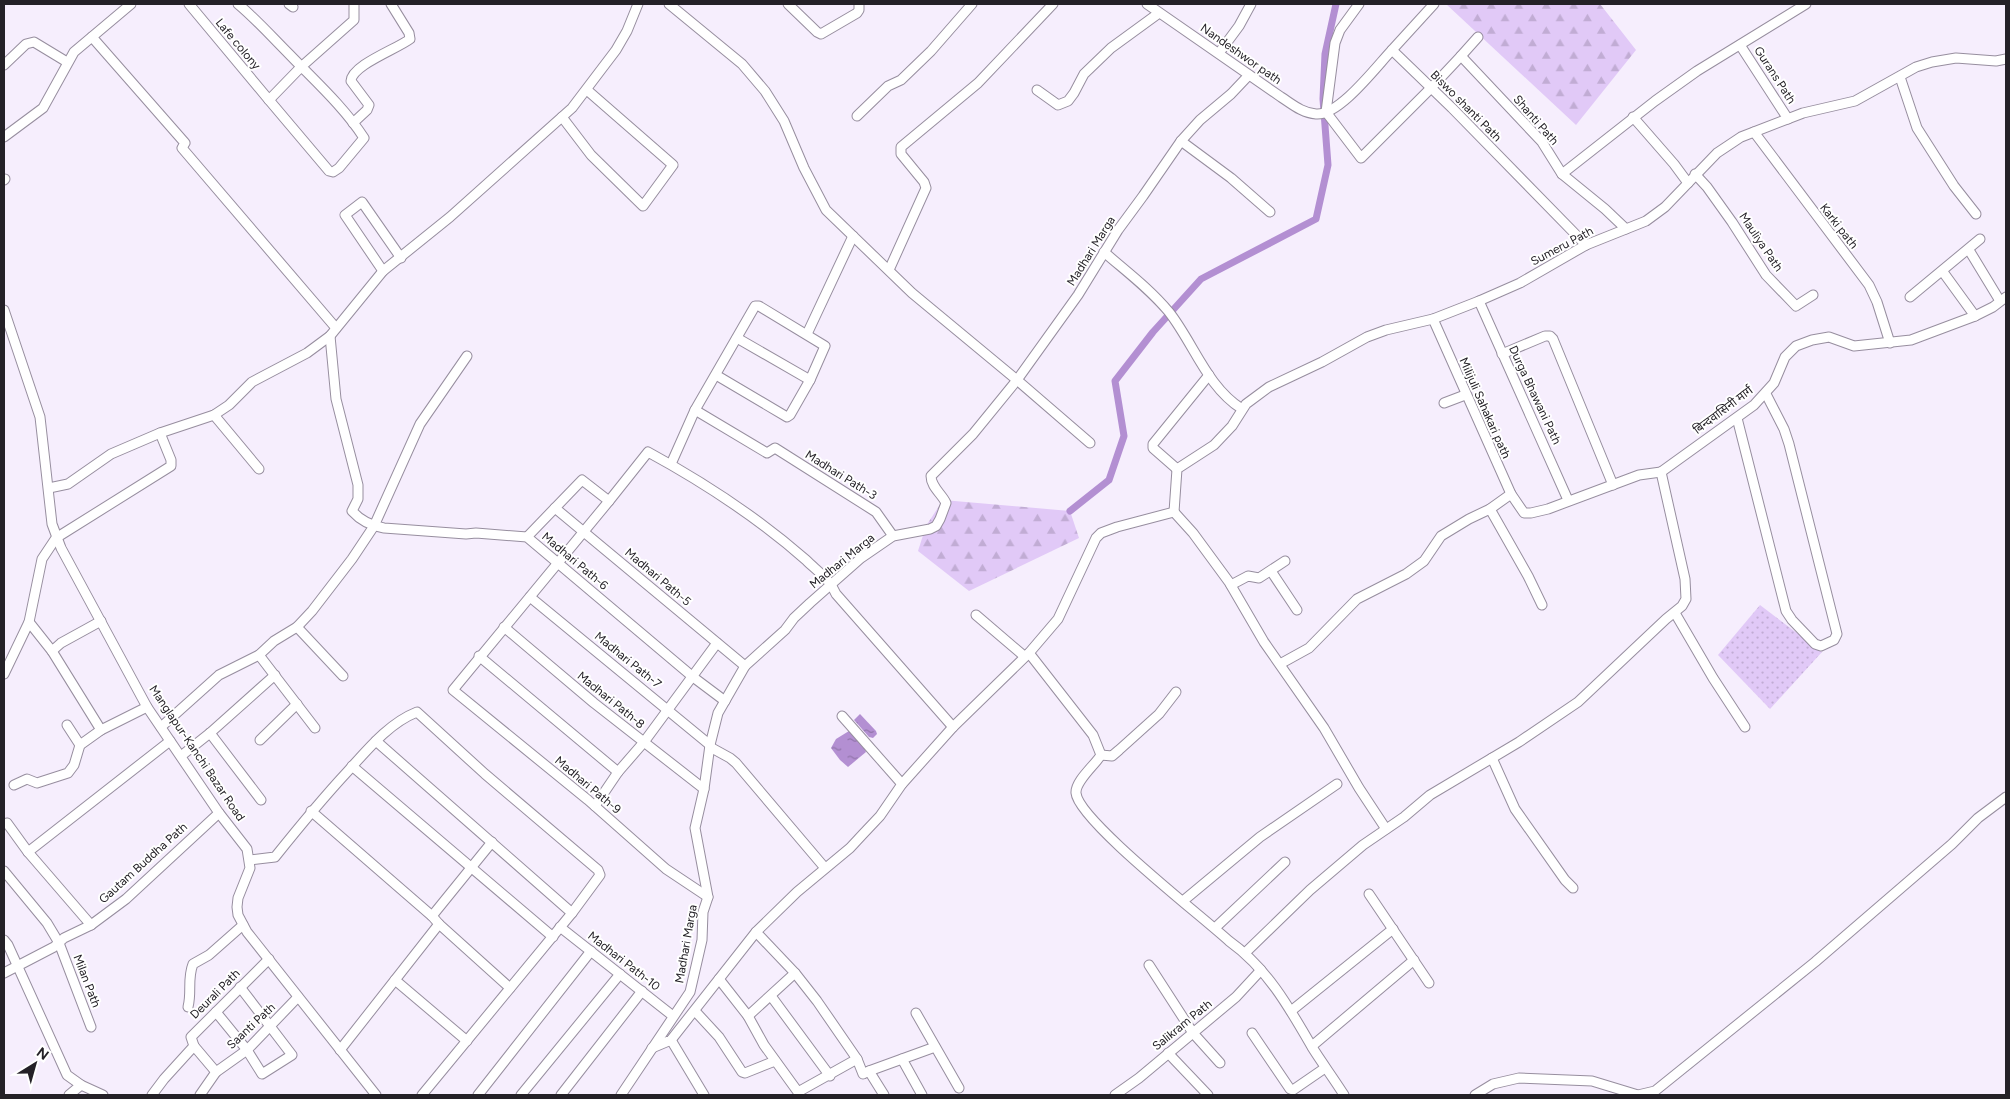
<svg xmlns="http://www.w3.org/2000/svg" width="2010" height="1099" font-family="Figtree,'Noto Sans Devanagari',sans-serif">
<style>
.grass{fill:url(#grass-dots)}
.forest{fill:url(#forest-firs)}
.water{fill:url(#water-ripples)}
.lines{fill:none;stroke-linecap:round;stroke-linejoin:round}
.canal{stroke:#b38fd2;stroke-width:7}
.minor-casing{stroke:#978e9f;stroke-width:11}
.minor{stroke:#fff;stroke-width:9}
.labels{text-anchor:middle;stroke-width:4;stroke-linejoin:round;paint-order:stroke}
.street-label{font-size:12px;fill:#242127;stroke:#fff}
</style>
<defs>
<pattern id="grass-dots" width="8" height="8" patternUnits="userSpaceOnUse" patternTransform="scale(1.25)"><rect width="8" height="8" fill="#e1c9f7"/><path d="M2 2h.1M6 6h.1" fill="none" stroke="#c1acd4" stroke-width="1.8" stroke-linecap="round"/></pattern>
<pattern id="forest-firs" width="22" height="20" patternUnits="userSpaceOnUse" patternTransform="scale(1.25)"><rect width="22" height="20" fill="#e1c9f7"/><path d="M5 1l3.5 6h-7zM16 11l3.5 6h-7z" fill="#c1acd4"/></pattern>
<pattern id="water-ripples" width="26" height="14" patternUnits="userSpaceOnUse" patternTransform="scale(1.25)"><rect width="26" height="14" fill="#b38fd2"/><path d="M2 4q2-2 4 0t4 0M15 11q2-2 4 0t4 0" fill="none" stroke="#9174aa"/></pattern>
</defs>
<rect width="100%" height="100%" fill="#f6eefd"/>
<polygon class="grass" points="1760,605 1822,652 1770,709 1718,655"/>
<g class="forest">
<polygon points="1446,4 1600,4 1636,50 1576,125"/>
<polygon points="943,500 1070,511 1079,538 969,591 918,551 926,526"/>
</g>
<g class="water">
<polygon points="860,714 876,731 877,734 873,738 869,737 854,720"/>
<polygon points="849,731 864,747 866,752 848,767 840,760 831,748 836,739"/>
</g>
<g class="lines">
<polyline class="canal" points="1070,511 1109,480 1124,436 1115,381 1153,332 1201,279 1316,219 1328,165 1323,99 1325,54 1336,4"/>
<defs>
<g id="minor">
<polyline points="189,4 269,100"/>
<path d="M238,4C256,19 273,38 290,55C315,81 344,107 364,138L339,168L333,172L329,171L269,100L301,67L354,20V4"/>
<polyline points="289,4 293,7"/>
<polyline points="669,4 742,64 765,91 784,121 804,168 826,210 912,293 1017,380 1090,443"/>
<polyline points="788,4 817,32 821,34 857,13 859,10 859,4"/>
<path d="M1147,4L1281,97C1292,104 1302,113 1316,114C1339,116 1376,67 1392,50L1452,108L1586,245"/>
<polyline points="92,37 185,143 182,148 336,328"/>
<polyline points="1740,45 1788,119"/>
<polyline points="1392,50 1434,4"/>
<polyline points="1219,53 1239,26 1251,4"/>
<polyline points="1461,56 1478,37"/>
<polyline points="4,65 26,44 34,42 67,62"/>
<polyline points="1900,77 1917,128 1954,186 1976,214"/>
<polyline points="1037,90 1058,105 1068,101 1074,93 1084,74 1111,48 1159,13"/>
<polyline points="1326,112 1361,158 1431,88 1461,56 1542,142 1562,174 1605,209 1626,229"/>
<polyline points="1326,112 1335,43 1340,30 1359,4"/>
<polyline points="857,116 888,86 901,80 931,51 972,4"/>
<polyline points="562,117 591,155 643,206 673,165 587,90"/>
<polyline points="1633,117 1674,164 1688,183"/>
<path d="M353,123L367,110L369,105L351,81C352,65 397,49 410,39L409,33L391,4"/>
<polyline points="1754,132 1869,285 1877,302 1890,343"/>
<polyline points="4,137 43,108 74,52 131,4"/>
<polyline points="1181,141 1231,178 1270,212"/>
<polyline points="1562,174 1655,101 1697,71 1806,4"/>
<polyline points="1695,174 1707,187 1732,222 1766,275 1796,306 1813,295"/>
<polyline points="4,180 5,179"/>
<polyline points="1969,250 2000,301"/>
<path d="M1104,252C1127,272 1150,289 1169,312C1194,344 1207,387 1242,409"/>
<polyline points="889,270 926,188 924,182 901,154 901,147 978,83 1053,4"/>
<polyline points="383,271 345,215 362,202 401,258"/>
<polyline points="1943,272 1975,316"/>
<polyline points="1910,297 1980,239"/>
<polyline points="1479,301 1568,500"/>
<polyline points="4,310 40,417 52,524 61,548 147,707 219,813 247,849 250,868 238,898 237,907 238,915 247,932 376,1095"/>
<polyline points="1433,319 1511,494 1524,513 1531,513 1548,509 1639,475 1661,472"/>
<polyline points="807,334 853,236"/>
<path d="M330,336L336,399L358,485V499L352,511C361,521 372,526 384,528L466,534L476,533L527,537L693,677L725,701"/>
<polyline points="737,338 810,380"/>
<polyline points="1502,354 1545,336 1550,336 1553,339 1613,485"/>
<polyline points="1444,403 1465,395"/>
<polyline points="695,410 767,453 775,448 876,512 893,536"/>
<polyline points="214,415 259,469"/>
<polyline points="1737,418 1786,611 1792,620 1815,644 1821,646 1834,640 1837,634 1789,444 1784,429 1766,394"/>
<polyline points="671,464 695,410 755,306 759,306 825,346 810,380 790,415 787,417 716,375"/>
<polyline points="1177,469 1153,448 1153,444 1209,375"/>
<polyline points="1661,472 1754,405 1774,383 1785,357 1796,346 1812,340 1829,337 1854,346 1911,340 1975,316 1993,307 2006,297"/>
<polyline points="49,488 68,484 111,454 160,433 214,415 229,405 252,382 307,353 330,336 383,271 450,217 572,108 616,50 627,31 638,4"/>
<polyline points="609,501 453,690 588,800 666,869 708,897"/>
<polyline points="555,508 745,666"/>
<polyline points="1490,509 1528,576 1542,605"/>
<polyline points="1174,512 1177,469 1214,445 1232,426 1246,404 1269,387 1322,362 1367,337 1386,330 1433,319 1479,301 1520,283 1586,245 1646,221 1665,207 1717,153 1741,137 1803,113 1855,101 1916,67 1932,62 1956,58 1996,61 2006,59"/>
<polyline points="1174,512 1193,533 1229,582 1264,642 1324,728 1359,788 1386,829"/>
<path d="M527,537L582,480L609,501L648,452C705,483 757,517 806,560C817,571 830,579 836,594L953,727"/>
<polyline points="1271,571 1297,610"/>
<polyline points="1231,585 1248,576 1259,578 1285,561"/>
<polyline points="530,597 710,745"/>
<polyline points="1675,613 1713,678 1745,727"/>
<polyline points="976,615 1024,656"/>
<polyline points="29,622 52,651 61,643 101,621"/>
<polyline points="297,627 343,676"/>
<polyline points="504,627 594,703 704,789"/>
<polyline points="52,651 101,730"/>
<path d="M1029,653L1093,735L1101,755C1095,765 1075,781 1076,793C1078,820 1203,917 1229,941C1267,968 1289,1007 1312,1047C1322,1063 1334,1079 1344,1095"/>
<polyline points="259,655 315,728"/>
<polyline points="479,656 618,772"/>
<polyline points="1280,664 1309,648 1357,599 1406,574 1424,561 1441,536 1469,519 1490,509 1511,494"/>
<polyline points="4,674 29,622 42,559 56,538 171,466 171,460 160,433"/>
<polyline points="842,716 902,784"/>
<polyline points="67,725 80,745"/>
<polyline points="161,727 219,675 259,655 274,641 297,627 312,611 352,559 374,526 420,424 467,356"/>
<polyline points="210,733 261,800"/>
<polyline points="260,740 297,704"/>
<polyline points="376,741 572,913"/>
<polyline points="710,747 730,758 736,763 825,868"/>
<polyline points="1101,755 1112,756 1119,750 1159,714 1176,692"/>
<polyline points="181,756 210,733 275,675"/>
<polyline points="1492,758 1515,809 1565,880 1573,888"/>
<polyline points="352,766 553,937"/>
<polyline points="14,785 27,779 37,783 68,773 74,765 80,745 101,730 147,707"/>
<polyline points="595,806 618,772 644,742 717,643"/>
<polyline points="311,811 432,916 439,924 510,988"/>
<polyline points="7,823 28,852 91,925"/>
<polyline points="28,852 170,741"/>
<path d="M250,860L275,857C299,827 322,799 348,771C368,749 389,723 417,712L485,774L598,870L600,875L572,913L422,1095"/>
<polyline points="4,871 47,923 59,943 91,1027"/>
<polyline points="1369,894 1429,983"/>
<polyline points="1183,901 1260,837 1337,784"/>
<polyline points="432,916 492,842"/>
<polyline points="560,927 673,1016"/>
<polyline points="1215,928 1285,862"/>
<polyline points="4,940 8,945 67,1075 81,1085 103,1095"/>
<polyline points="1245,953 1310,890 1363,845 1404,817 1430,795 1519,742 1578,702 1666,619 1682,606 1686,599 1685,579 1661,472"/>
<polyline points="1149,965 1193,1033 1220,1063"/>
<polyline points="4,973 54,947 64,938 91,925 126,899 219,813"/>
<polyline points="719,979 748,1016 764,1045 798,1092 857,1059 817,1001 795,973 756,932"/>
<polyline points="395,980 467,1041"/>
<polyline points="771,996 830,1076"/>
<path d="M188,1007C192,992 187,979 193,964L209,955L243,925"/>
<polyline points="695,1011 719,1037 742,1072 745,1073 775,1061"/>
<polyline points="1291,1011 1393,929"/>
<polyline points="216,1012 247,1050 262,1074 292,1055 240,987"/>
<polyline points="916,1013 959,1088"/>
<polyline points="748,1016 795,973"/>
<polyline points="1252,1033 1290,1089 1293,1090 1325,1068"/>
<polyline points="671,1040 704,1095"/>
<polyline points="194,1046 216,1072"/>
<polyline points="1312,1046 1414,960"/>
<polyline points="652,1048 671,1040 756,932 797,892 850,848 863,834 880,816 902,784 953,727 1029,653 1058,619 1096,538 1101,533 1117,527 1174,512"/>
<polyline points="340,1050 439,924"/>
<polyline points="1168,1053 1208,1095"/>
<polyline points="857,1059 863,1074 869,1071 884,1095"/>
<polyline points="902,1059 922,1095"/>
<polyline points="869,1071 935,1047"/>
<polyline points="69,1095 81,1085"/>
<polyline points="152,1095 164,1079 194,1046 191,1037 269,959"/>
<polyline points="200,1095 216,1072 247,1050 298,997"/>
<polyline points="478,1095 591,951"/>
<polyline points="521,1095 620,974"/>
<polyline points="561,1095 642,991"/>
<path d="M621,1095L690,992L702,940L703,912L708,897L695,828L704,789L710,745L718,713L745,666L785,630L794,618L810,603L861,558L893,536L930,529L936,526L940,519L946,503C942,494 931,487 931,476L973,434L1017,380L1078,295L1118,230L1143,196L1181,141L1200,120L1231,94L1249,75"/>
<polyline points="1115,1095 1139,1078 1236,997 1261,970"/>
<polyline points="1475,1095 1493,1084 1519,1078 1592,1081 1638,1095 1655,1091 1815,962 1952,844 1978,818 2006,797"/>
</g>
</defs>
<use href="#minor" class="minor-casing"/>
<use href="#minor" class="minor"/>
</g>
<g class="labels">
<g class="street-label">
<text transform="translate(238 44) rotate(50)" y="4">Lafe colony</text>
<text transform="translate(1241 54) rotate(35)" y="4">Nandeshwor path</text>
<text transform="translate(1775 75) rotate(57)" y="4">Gurans Path</text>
<text transform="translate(1466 106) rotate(45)" y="4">Biswo shanti Path</text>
<text transform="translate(1536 120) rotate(49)" y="4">Shanti Path</text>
<text transform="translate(1839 226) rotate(52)" y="4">Karki path</text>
<text transform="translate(1761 242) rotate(56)" y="4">Mauliya Path</text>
<text transform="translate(1562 246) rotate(-28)" y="4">Sumeru Path</text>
<text transform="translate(1091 251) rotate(-58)" y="4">Madhari Marga</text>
<text transform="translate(1535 395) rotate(65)" y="4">Durga Bhawani Path</text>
<text transform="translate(1485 408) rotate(66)" y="4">Milijuli Sahakari path</text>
<text transform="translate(1723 410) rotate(-37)" y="4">बिन्दवासिनी मार्ग</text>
<text transform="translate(841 475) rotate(32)" y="4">Madhari Path-3</text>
<text transform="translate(575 561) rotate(40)" y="4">Madhari Path-6</text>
<text transform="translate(842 561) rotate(-39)" y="4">Madhari Marga</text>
<text transform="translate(658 577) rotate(40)" y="4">Madhari Path-5</text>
<text transform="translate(628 660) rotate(39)" y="4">Madhari Path-7</text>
<text transform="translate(611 700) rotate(39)" y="4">Madhari Path-8</text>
<text transform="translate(197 753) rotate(56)" y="4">Manglapur-Kanchi Bazar Road</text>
<text transform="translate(588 785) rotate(40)" y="4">Madhari Path-9</text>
<text transform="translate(143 863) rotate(-42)" y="4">Gautam Buddha Path</text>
<text transform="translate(686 944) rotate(-80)" y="4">Madhari Marga</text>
<text transform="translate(624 961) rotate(38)" y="4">Madhari Path-10</text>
<text transform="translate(87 981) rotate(69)" y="4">Milan Path</text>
<text transform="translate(215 994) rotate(-45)" y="4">Deurali Path</text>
<text transform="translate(1182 1025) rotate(-39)" y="4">Salikram Path</text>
<text transform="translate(251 1026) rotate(-43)" y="4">Saanti Path</text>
</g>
</g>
<rect width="2010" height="1099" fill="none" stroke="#242127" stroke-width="10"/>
<g transform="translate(35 1064) rotate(37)" stroke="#ffffff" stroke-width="4" paint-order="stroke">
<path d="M0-4L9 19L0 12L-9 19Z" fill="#242127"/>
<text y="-8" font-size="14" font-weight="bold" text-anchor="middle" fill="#242127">N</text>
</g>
</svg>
